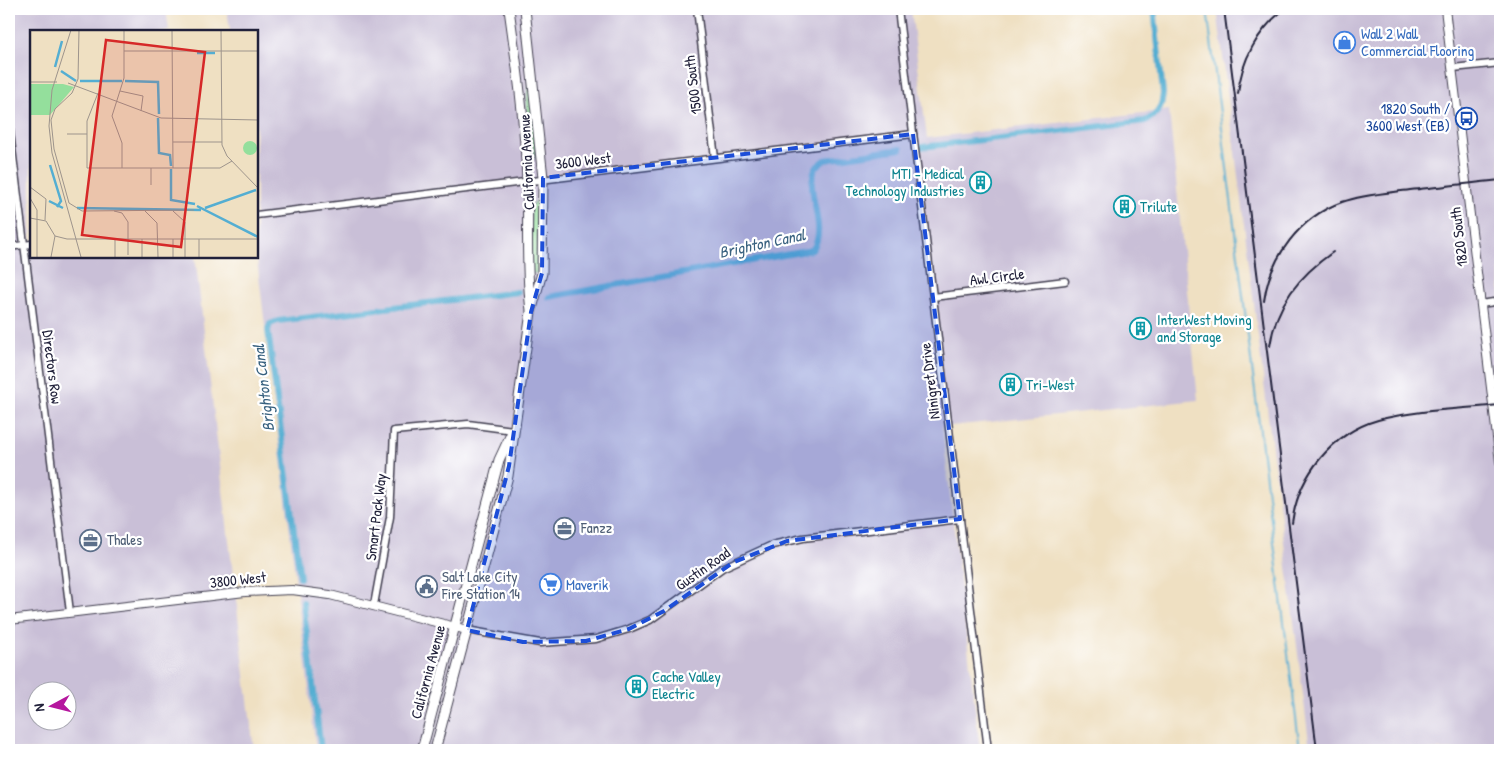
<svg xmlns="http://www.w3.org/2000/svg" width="1509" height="759" font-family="'Patrick Hand',sans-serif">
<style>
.industrial{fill:#c9bfd7;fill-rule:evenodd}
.green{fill:#94df9c;stroke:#5b806c}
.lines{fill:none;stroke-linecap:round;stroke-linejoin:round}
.stream{stroke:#54aed2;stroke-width:2}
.canal{stroke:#54aed2;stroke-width:6}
.minor-casing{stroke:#413e4f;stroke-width:9}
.tertiary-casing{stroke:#413e4f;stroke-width:10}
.secondary-casing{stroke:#413e4f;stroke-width:11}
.minor{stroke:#fff;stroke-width:6}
.tertiary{stroke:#fff;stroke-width:8}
.secondary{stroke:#fff;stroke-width:9}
.rail{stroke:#22223b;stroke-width:2}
.marked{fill:#1d4ed8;fill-opacity:0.2;stroke:#1d4ed8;stroke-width:4;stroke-dasharray:10 6;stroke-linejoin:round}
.labels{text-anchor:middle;stroke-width:4.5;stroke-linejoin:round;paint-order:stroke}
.shop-label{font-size:15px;fill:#366cbe;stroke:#fff;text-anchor:start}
.street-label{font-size:15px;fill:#22223b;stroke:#fff}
.transit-label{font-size:15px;fill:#164399;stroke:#fff;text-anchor:end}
.culture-label{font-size:15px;fill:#0d838f;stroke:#fff;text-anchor:start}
.service-label{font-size:15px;fill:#4e5e75;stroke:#fff;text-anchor:start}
.water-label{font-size:16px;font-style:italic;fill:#38617f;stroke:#fff}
.inset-river{fill:none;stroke:#54aed2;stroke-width:2.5}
.inset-road{fill:none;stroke:#9d948c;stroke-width:1}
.view{fill:#d62828;fill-opacity:0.15;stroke:#d62828;stroke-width:2.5}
.inset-edge{fill:none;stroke:#22223b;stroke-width:2.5}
</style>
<rect width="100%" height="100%" fill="#fff"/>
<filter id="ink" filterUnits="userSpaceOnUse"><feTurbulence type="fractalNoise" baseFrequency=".02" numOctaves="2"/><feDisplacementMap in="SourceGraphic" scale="10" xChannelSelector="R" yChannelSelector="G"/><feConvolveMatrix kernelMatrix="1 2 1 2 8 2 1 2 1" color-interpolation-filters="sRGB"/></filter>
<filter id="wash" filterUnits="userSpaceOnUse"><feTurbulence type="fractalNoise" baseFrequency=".0096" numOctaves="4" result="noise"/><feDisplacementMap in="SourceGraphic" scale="20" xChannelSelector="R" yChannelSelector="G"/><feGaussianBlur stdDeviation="1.12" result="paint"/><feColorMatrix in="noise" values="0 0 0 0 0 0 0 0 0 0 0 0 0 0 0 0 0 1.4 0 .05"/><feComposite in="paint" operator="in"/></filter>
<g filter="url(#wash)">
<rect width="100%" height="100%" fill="#efe0c2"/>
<g class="industrial">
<path d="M9,9H166L169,31H31V256H195L254,750H9ZM38,692H68V722H38Z"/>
<polygon points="227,9 911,9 927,138 1169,110 1198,400 942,427 980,750 316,750 256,251 256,31 230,31"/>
<polygon points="1217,9 1500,9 1500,750 1310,750"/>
</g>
<g class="green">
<path d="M529,81L534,117L536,160C528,129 524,113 529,81Z"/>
<polygon points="536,201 540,201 537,273 530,273 531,207"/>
</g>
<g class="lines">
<g class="stream">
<polyline points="1207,9 1300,750"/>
<polyline points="9,22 14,62"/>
</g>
<g class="canal">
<path d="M922,147L1145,121C1158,115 1162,107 1163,93L1154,9"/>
<path d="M549,297L812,250C826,233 812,205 812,184C812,179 814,173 815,168L825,160L901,149"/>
<polyline points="300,578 268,330 270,324 278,321 518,292"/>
<polyline points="303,602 321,750"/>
</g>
</g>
</g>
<g filter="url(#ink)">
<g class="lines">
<defs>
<g id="minor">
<polyline points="697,9 715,158"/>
<polyline points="898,9 988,750"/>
<polyline points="1453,68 1500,63"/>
<polyline points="9,124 70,612"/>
<polyline points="256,215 913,134"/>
<polyline points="9,247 31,244"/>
<polyline points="933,297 1065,281"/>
<polyline points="1481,304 1500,301"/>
<polyline points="374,605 390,517 394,431 468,424 513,430"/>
<polyline points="467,630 540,643 596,639 629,629 650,620 722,568 772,545 803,538 960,519"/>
</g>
<g id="tertiary">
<polyline points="1445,9 1500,462"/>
<polyline points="9,620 245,592 292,590 330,595 467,630"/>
</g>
<g id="secondary">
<path d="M509,9C517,66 525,123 527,180C529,223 525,266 531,310"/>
<polyline points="422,750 499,460 512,432"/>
<polyline points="435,750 508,476 531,312 542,273 543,178 525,9"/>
</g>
</defs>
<use href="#minor" class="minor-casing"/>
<use href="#tertiary" class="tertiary-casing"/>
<use href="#secondary" class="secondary-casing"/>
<use href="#minor" class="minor"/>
<use href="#tertiary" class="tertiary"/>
<use href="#secondary" class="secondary"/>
<g class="rail">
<polyline points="1224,9 1317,750"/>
<path d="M1238,94C1241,61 1258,29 1285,9"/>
<path d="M1264,301C1270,257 1300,217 1342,202C1364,194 1388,193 1410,190C1440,187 1470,183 1500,180"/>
<path d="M1270,346C1276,304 1299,276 1333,252"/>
<path d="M1292,523C1298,476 1332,433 1378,420C1416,410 1461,409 1500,405"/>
</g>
</g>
</g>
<path class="marked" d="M913,134L960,519L787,541L734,562L664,611L629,629L586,641L523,642L467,630L509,466L531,312L542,273L543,178Z"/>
<defs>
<symbol id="shop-ring" viewBox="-11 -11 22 22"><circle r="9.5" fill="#fff" stroke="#3f7fe0" stroke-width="1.5"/><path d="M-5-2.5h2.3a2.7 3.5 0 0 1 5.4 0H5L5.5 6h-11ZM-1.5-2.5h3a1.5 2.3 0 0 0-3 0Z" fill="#3f7fe0"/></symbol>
<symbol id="bus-ring" viewBox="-11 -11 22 22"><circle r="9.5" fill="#fff" stroke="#1a4fb4" stroke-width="1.5"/><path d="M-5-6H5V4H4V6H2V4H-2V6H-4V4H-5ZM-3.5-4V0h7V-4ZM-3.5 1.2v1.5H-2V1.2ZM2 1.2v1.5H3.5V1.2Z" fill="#1a4fb4"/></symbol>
<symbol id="building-ring" viewBox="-11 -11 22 22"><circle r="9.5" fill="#fff" stroke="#0f9aa8" stroke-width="1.5"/><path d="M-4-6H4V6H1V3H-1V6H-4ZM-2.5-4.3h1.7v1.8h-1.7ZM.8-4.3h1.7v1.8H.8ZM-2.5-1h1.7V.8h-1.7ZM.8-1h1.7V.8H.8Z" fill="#0f9aa8"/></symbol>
<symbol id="office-ring" viewBox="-11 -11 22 22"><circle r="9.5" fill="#fff" stroke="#5c6f8a" stroke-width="1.5"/><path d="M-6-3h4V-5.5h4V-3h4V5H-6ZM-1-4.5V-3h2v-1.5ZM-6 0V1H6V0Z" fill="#5c6f8a"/></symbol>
<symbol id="supermarket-ring" viewBox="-11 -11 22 22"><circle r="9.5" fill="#fff" stroke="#3f7fe0" stroke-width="1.5"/><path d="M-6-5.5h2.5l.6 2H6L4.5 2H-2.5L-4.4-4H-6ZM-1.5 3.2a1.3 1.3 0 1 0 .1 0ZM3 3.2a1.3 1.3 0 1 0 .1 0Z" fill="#3f7fe0"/></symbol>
<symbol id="civic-ring" viewBox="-11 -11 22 22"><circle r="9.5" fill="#fff" stroke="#5c6f8a" stroke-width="1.5"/><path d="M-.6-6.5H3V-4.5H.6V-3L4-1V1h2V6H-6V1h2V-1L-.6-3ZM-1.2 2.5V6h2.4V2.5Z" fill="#5c6f8a"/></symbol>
</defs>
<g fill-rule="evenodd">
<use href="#shop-ring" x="1332" y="30" width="25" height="25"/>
<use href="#bus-ring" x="1454" y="106" width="25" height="25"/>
<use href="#building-ring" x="968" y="170" width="25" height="25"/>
<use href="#building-ring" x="1112" y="194" width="25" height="25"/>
<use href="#building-ring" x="1128" y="316" width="25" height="25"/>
<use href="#building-ring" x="998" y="372" width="25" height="25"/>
<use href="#office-ring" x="552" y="516" width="25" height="25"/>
<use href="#office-ring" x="78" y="528" width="25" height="25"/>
<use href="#supermarket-ring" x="538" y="572" width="25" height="25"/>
<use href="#civic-ring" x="414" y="574" width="25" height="25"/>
<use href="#building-ring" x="624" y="674" width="25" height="25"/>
</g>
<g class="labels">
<g class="shop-label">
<text x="1361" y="39">Wall 2 Wall<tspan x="1361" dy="17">Commercial Flooring</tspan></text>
<text x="566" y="590">Maverik</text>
</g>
<g class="street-label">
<text transform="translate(693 85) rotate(-97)" y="5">1500 South</text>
<text transform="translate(583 161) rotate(-7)" y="5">3600 West</text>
<text transform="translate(527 162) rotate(-93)" y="5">California Avenue</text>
<text transform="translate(1459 237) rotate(-97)" y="5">1820 South</text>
<text transform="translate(997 277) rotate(-7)" y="5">Awl Circle</text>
<text transform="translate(52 367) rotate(83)" y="5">Directors Row</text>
<text transform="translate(930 381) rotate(-97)" y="5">Ninigret Drive</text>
<text transform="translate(376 517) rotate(-83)" y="5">Smart Pack Way</text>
<text transform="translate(703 569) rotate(-35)" y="5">Gustin Road</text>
<text transform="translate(238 580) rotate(-6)" y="5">3800 West</text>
<text transform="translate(428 672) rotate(-75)" y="5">California Avenue</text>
</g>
<g class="transit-label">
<text x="1450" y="114">1820 South /<tspan x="1450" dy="17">3600 West (EB)</tspan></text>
</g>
<g class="culture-label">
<text x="964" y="179" text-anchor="end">MTI - Medical<tspan x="964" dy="17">Technology Industries</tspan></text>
<text x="1140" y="212">Trilute</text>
<text x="1157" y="325">InterWest Moving<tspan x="1157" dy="17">and Storage</tspan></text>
<text x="1026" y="390">Tri-West</text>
<text x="652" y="682">Cache Valley<tspan x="652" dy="17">Electric</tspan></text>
</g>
<g class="service-label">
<text x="581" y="533">Fanzz</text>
<text x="107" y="545">Thales</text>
<text x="442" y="582">Salt Lake City<tspan x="442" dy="17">Fire Station 14</tspan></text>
</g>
<g class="water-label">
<text transform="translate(762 243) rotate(-12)" y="6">Brighton Canal</text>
<text transform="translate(263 388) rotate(-97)" y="6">Brighton Canal</text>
</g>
</g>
<g transform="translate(30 30)">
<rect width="228" height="228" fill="#efe0c2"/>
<path d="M0,54H33L44,57L20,85H0ZM213 118a7 7 0 1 1 14 0a7 7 0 1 1-14 0Z" fill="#94df9c"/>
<path class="inset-river" d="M167,23H185M25,37L32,11M31,41L46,51M50,51H92M95,51L128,52L129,84M128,88L129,123L140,125L141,136M20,135L31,171L27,177M141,139V170L165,174M19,171L33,178M167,176L228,207M47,178L171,180M175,178L226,160"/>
<path class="inset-road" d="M41,0L22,60L19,96L22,123L51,227M49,0L48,49L42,63L25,79L21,90L24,119L39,173L52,181L164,180M142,0L143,138M191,0L192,115L197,126L228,158M94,21H228M0,52H27M38,53L131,88L228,90M90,61L113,66L111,81M68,63L57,91V138H190L202,131M37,104H57M143,112H192M92,138V113L82,86L94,48V0M121,138V155M0,157L16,169L15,190M0,168L7,180V227M84,181L92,183L98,192V225M115,181L127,193L128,227M143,181L155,192V227M0,188L16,191L25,206M25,206L37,209H228M85,209V227M21,227L25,206M112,227V209M143,227V209M169,227V209"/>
<path class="view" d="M76,10L175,22L151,217L52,205Z"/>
<rect width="228" height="228" class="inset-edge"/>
</g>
<rect width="1509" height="759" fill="none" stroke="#fff" stroke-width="30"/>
<g transform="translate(52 706) rotate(263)"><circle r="24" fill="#ffffff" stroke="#a7a7b1"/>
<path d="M0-4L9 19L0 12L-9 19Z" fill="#b5179e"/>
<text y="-8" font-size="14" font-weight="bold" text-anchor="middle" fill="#22223b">N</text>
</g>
</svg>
